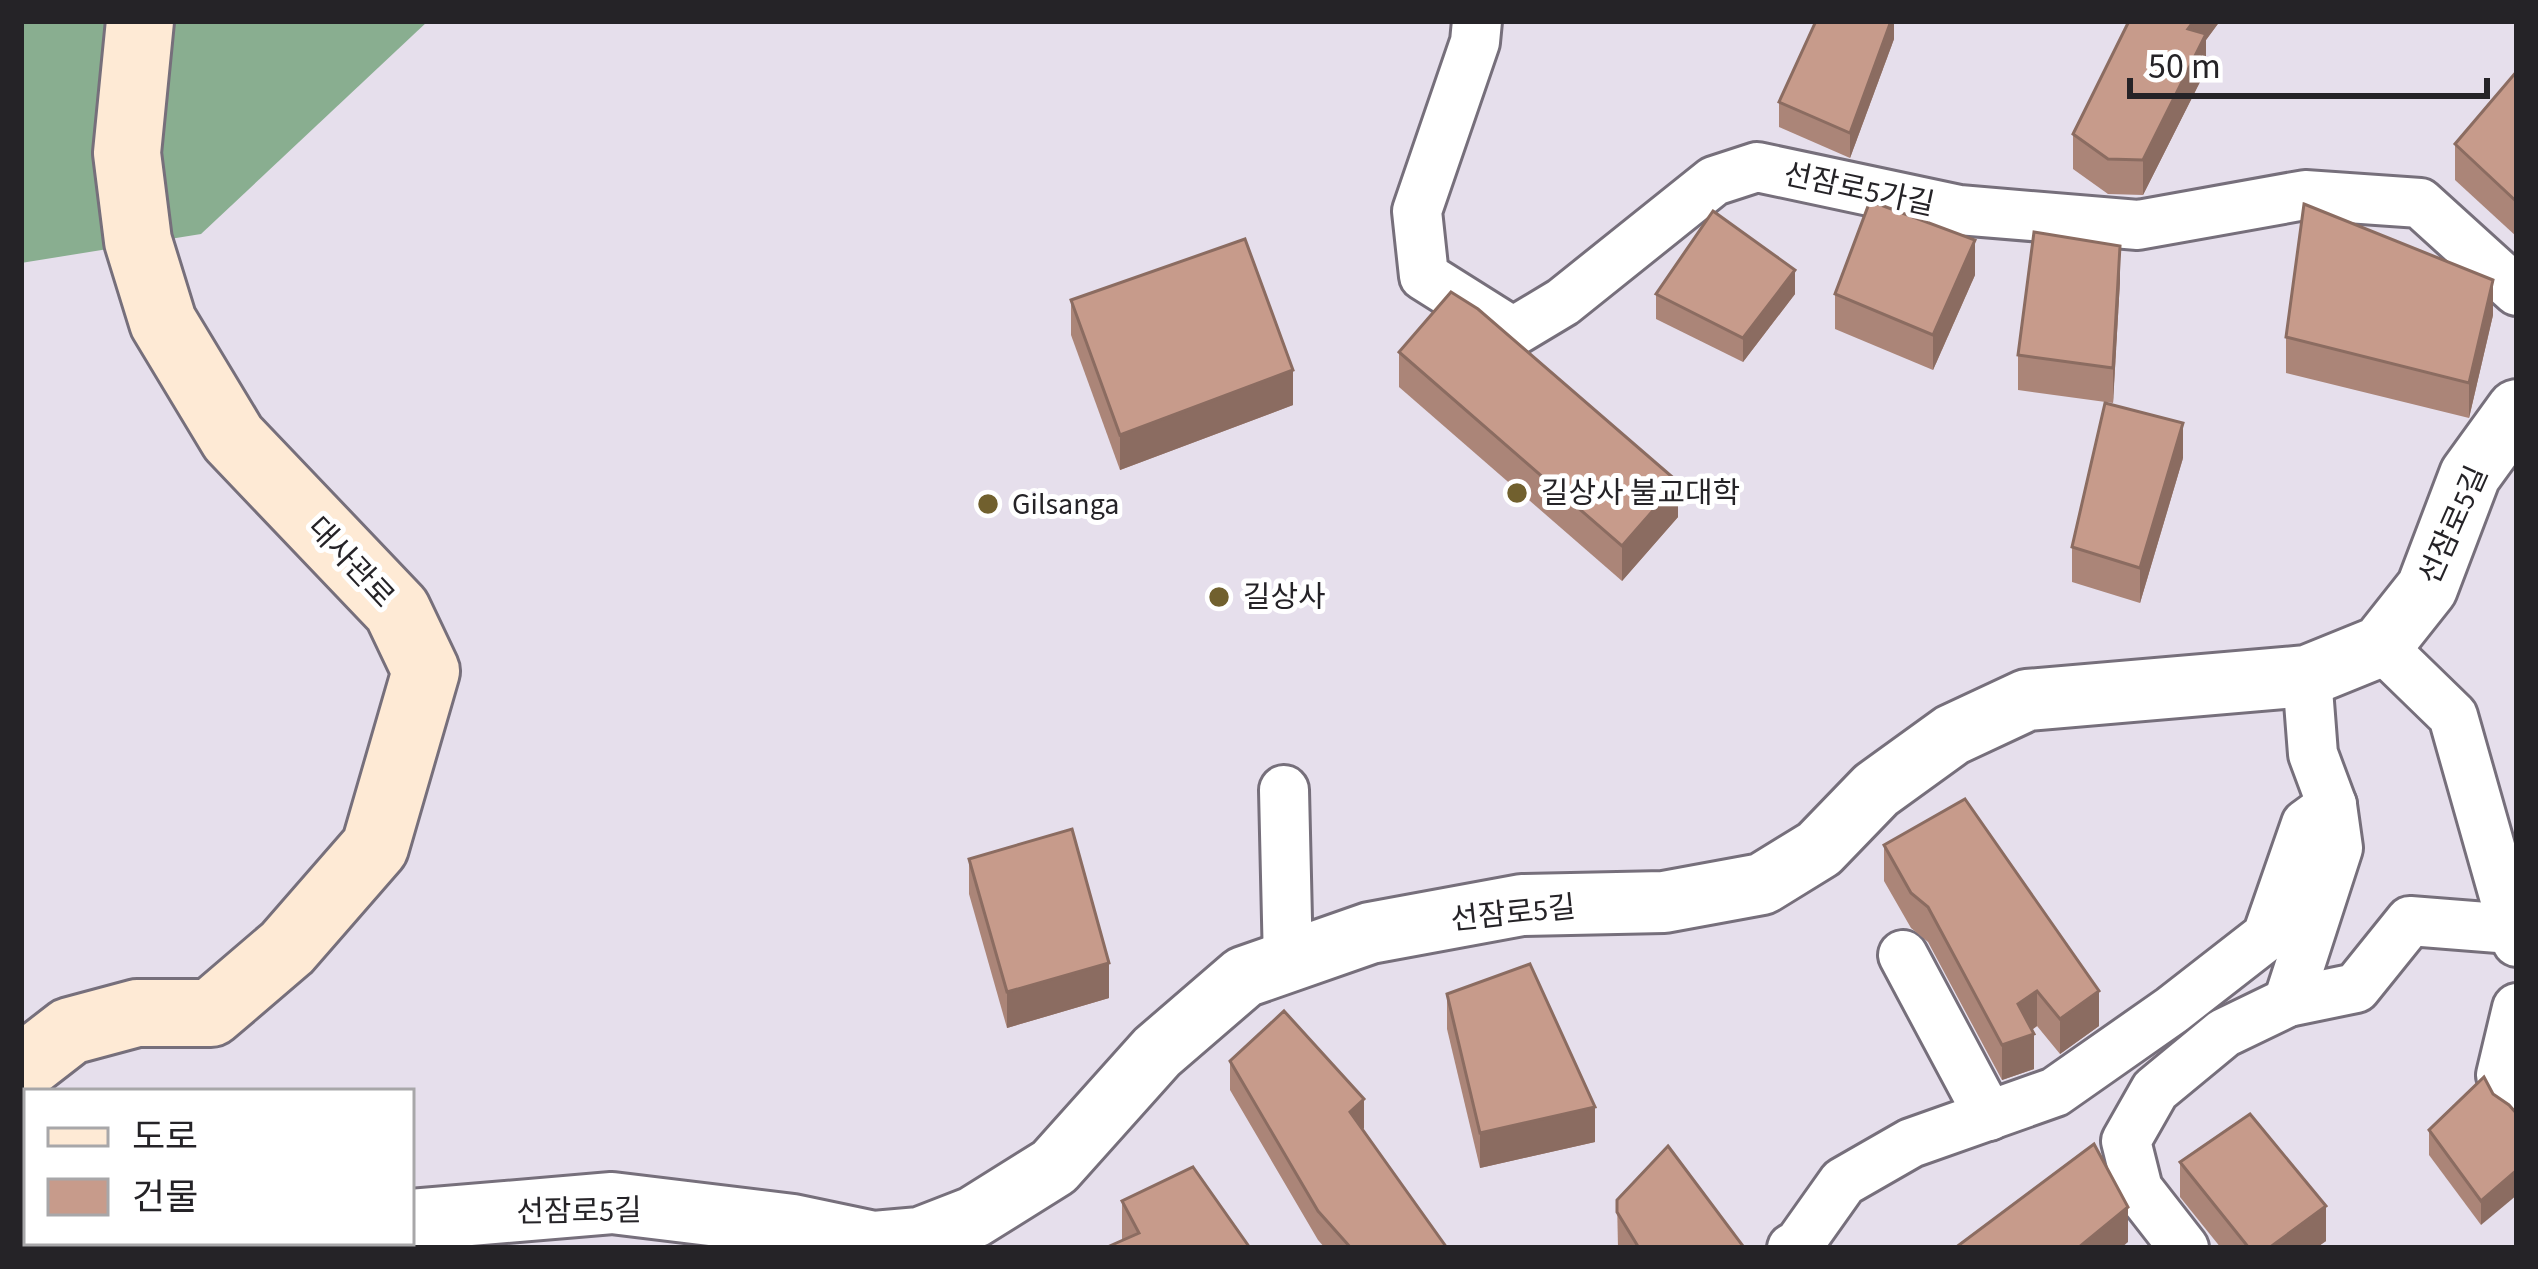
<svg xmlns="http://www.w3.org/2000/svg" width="2538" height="1269" font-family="'Source Sans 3','Noto Sans KR',sans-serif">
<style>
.forest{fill:#89ae90}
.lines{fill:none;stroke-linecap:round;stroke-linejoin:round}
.minor-casing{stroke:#766f7b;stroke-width:54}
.tertiary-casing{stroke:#766f7b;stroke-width:66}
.secondary-casing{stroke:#766f7b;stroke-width:72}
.minor{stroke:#fff;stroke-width:48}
.tertiary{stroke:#fff;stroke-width:60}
.secondary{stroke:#feead5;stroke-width:66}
.wall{fill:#ab8578}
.shaded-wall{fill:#8b6c61}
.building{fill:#c79b8b;stroke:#8b6c61;stroke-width:3}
.poi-dot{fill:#71602e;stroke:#fff;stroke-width:4.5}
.labels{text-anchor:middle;stroke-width:10;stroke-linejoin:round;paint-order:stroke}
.street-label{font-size:30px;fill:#252327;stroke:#fff}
.poi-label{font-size:30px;fill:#252327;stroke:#fff;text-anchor:start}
</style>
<rect width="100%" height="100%" fill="#e6dfec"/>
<polygon class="forest" points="21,21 428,21 201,234 21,263"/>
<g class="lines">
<defs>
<g id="minor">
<polyline points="1477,21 1475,42 1417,211 1424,276 1513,332 1563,302 1714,181 1757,167 1959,210 2138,225 2305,195 2420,203 2517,291"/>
<polyline points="2381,646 2453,716 2517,942"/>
<polyline points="1284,790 1288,963"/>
<polyline points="1903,955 1989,1116"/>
<polyline points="2288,1002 2338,848 2332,805 2313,754 2307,676"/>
<polyline points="2517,1008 2501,1075 2517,1103"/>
<polyline points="1792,1248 1799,1244 1843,1182 1911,1143 2055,1092 2172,1010 2267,936 2306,824 2332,805"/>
<polyline points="2184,1248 2138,1189 2126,1141 2155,1090 2224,1033 2288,1002 2356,988 2410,921 2511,929"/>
</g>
<g id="tertiary">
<polyline points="411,1220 612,1203 793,1225 874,1242 920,1238 974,1217 1054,1167 1157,1052 1244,977 1370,933 1522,905 1664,902 1762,884 1819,849 1876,790 1952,735 2027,700 2307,676 2381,646 2427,588 2470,475 2517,410"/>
<polyline points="340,1248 347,1242"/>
</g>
<g id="secondary">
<polyline points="21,1069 70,1031 137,1013 211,1013 287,948 375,847 426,671 397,610 233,438 163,322 138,241 127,153 140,21"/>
<polyline points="21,1203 27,1204"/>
<polyline points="130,1242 138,1248"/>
</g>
</defs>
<use href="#minor" class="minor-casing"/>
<use href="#tertiary" class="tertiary-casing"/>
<use href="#secondary" class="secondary-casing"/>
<use href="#minor" class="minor"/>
<use href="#tertiary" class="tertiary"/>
<use href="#secondary" class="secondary"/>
</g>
<g class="wall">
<polygon points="1894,21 1894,39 1850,158 1779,127 1779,102"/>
<polygon points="2129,21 2220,21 2206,40 2206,70 2143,195 2108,194 2073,169 2073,134"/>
<polygon points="2517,71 2517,237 2455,180 2455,144"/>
<polygon points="1975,275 1933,370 1835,329 1835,294"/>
<polygon points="2120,281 2113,403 2018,390 2018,355"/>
<polygon points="1656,294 1795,294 1743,362 1656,319"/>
<polygon points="1071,300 1293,405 1120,470 1071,335"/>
<polygon points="2493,315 2469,418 2286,373 2286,337"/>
<polygon points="1399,352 1678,517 1622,581 1399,387"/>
<polygon points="2183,458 2140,603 2072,582 2072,547"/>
<polygon points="1884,845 2099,1026 2060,1054 2037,1026 2032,1030 2034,1069 2002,1080 1928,942 1911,928 1884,881"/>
<polygon points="969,859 1109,998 1007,1028 969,894"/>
<polygon points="1447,994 1595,1142 1480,1168 1447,1029"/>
<polygon points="1230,1061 1364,1128 1363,1130 1447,1248 1325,1248 1318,1240 1230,1090"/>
<polygon points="2493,1094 2481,1225 2429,1155 2429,1130"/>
<polygon points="2180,1162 2326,1241 2316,1248 2221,1248 2180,1197"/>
<polygon points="1617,1200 1743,1248 1618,1248"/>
<polygon points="1122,1201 1250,1248 1122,1240"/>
</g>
<g class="shaded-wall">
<polygon points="1891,21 1894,21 1894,39 1850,158 1850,133"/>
<polygon points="2194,21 2220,21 2206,40 2206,70 2143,195 2143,160 2188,29"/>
<polygon points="1975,240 1975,275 1933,370 1933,335"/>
<polygon points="2120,246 2120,281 2113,403 2113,368"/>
<polygon points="1795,270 1795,294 1743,362 1743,338"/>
<polygon points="2493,280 2493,315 2469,418 2469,383"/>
<polygon points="1293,370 1293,405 1120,470 1120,435"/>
<polygon points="2183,423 2183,458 2140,603 2140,568"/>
<polygon points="1678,482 1678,517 1622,581 1622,546"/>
<polygon points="1109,963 1109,998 1007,1028 1007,992"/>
<polygon points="2037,991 2037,1026 2018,1039 2018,1004"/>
<polygon points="2099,991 2099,1026 2060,1054 2060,1019"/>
<polygon points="2034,1034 2034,1069 2002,1080 2002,1045"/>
<polygon points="1364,1099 1364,1128 1350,1141 1350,1112"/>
<polygon points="1595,1107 1595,1142 1480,1168 1480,1133"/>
<polygon points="2517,1170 2517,1195 2481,1225 2481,1201"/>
<polygon points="2326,1206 2326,1241 2316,1248 2269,1248"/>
<polygon points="2128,1207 2128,1242 2121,1248 2078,1248"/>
</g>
<g class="building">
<polygon points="1816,21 1891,21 1850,133 1779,102"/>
<polygon points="2129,21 2194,21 2188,29 2206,34 2143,160 2108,159 2073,134"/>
<polygon points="2517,71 2517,202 2455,144"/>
<polygon points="1870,201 1975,240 1933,335 1835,294"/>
<polygon points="2304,204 2493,280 2469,383 2286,337"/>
<polygon points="1713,211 1795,270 1743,338 1656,294"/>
<polygon points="2034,232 2120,246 2113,368 2018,355"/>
<polygon points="1245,239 1293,370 1120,435 1071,300"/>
<polygon points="1451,292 1478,309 1678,482 1622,546 1399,352"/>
<polygon points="2105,403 2183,423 2140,568 2072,547"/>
<polygon points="1965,799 2099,991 2060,1019 2037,991 2018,1004 2034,1034 2002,1045 1928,907 1911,893 1884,845"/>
<polygon points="1072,829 1109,963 1007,992 969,859"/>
<polygon points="1530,964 1595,1107 1480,1133 1447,994"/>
<polygon points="1284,1011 1364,1099 1350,1112 1447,1248 1351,1248 1318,1211 1230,1061"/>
<polygon points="2484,1077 2493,1094 2509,1105 2517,1114 2517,1170 2481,1201 2429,1130"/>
<polygon points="2250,1114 2326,1206 2269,1248 2249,1248 2180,1162"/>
<polygon points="2094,1144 2128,1207 2078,1248 1955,1248"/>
<polygon points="1668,1146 1743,1246 1741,1248 1639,1248 1617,1212 1617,1200"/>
<polygon points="1193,1167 1250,1248 1105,1248 1139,1233 1122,1201"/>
</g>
<g class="poi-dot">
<circle cx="1517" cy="493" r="12"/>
<circle cx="988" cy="504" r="12"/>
<circle cx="1219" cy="597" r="12"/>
</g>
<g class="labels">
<g class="street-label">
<text transform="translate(1859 189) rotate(12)" y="10">선잠로5가길</text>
<text transform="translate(2453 525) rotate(-66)" y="10">선잠로5길</text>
<text transform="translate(351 562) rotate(47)" y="10">대사관로</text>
<text transform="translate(1513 913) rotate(-6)" y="10">선잠로5길</text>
<text transform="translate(579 1211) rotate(-1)" y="10">선잠로5길</text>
</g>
<g class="poi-label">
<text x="1541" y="503">길상사 불교대학</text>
<text x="1012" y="514">Gilsanga</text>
<text x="1243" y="607">길상사</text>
</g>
</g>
<rect width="2538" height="1269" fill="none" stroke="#252327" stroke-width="48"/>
<rect x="24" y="1089" width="390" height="156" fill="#ffffff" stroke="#a8a7a9" stroke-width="3"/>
<rect x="48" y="1128" width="60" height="18" fill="#feead5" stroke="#a8a7a9" stroke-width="3"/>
<text x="132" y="1149" font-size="36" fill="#252327">도로</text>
<rect x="48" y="1179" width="60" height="36" fill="#c79b8b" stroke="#a8a7a9" stroke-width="3"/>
<text x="132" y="1209" font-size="36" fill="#252327">건물</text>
<path d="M2130 78v18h357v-18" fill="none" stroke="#252327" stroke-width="6"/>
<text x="2148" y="78" font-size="36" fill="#252327" stroke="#ffffff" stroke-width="9" paint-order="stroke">50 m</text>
</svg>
